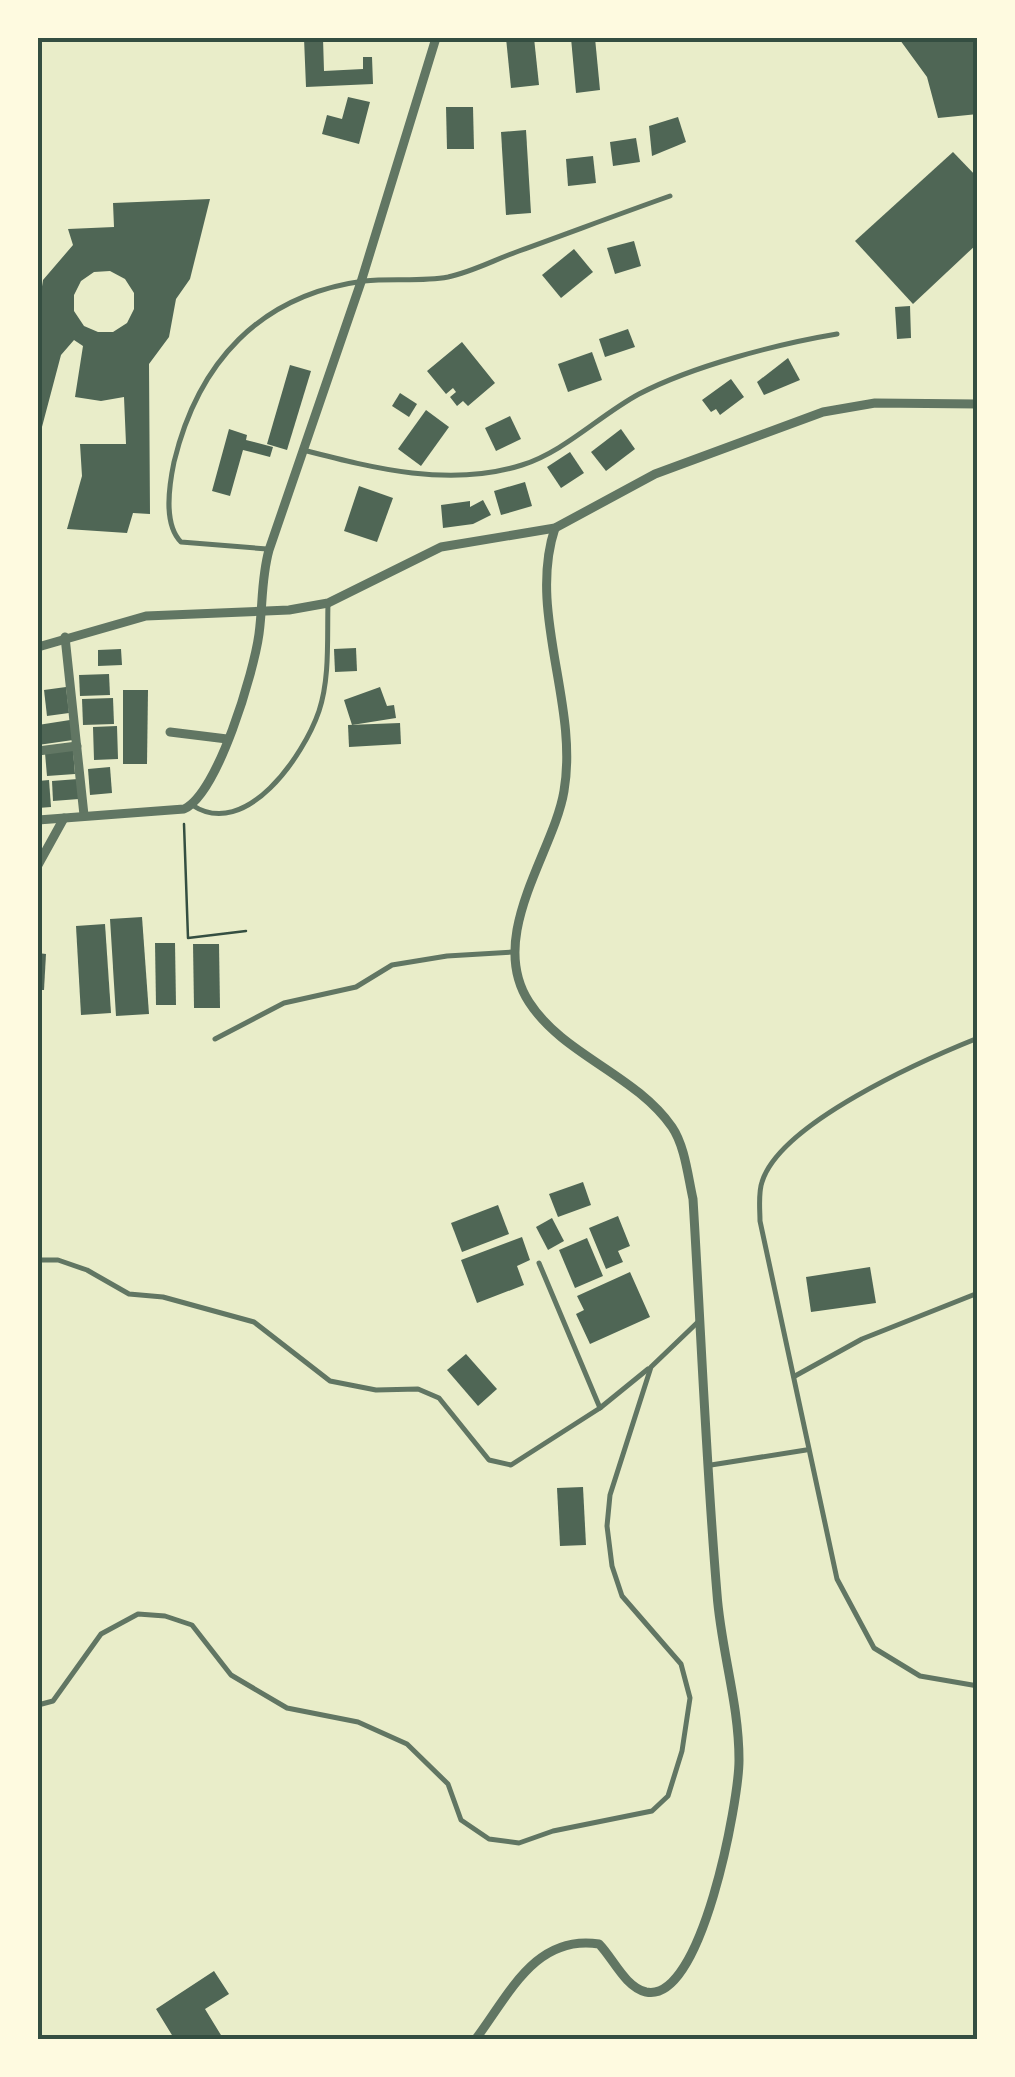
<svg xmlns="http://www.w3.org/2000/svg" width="1015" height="2077" font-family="'DM Sans',sans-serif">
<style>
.building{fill:#4f6655;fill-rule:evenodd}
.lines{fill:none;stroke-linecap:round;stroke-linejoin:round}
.path{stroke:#344e41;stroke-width:2.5}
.service{stroke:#617663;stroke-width:5}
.minor{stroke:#617663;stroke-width:9}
.neatline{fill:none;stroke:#344e41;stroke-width:4}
</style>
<rect width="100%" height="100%" fill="#e9edc9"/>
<g class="building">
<polygon points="304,38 323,38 324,71 363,69 363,57 372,57 373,84 306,87"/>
<polygon points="506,38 534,38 539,85 511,88"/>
<polygon points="571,38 595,38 600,90 576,93"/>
<polygon points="903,38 978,38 978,114 938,118 927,77 900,40"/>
<polygon points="348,97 370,102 359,144 322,134 327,115 342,119"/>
<polygon points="446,107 473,107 474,149 447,149"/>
<polygon points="678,117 686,142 652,156 649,126"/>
<polygon points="526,130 531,213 506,215 501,132"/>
<polygon points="636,138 640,162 613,166 610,142"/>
<polygon points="953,152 978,178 978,243 913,304 855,241"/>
<polygon points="593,156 596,183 568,186 566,159"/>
<path d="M210,199L190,279L176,299L169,337L149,364L150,514L133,513L127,533L67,529L82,476L80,444H126L124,397L101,401L75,397L83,346L74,340L61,355L38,442V312L43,280L73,245L68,229L114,227L113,203ZM110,271L125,279L134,293V309L127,323L113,332H98L84,326L74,311V295L81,281L94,272Z"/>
<polygon points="634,241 641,266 615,274 607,248"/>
<polygon points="574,249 593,272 561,298 542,275"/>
<polygon points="910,306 911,338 897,339 895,307"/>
<polygon points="628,329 635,347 605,357 599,339"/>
<polygon points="462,342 495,383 468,406 463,401 457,406 450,397 456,392 453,388 446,394 427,371"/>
<polygon points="592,352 602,380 568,392 558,364"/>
<polygon points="788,358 800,380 764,395 757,382"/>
<polygon points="290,365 311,371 287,450 267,444"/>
<polygon points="731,379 744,397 720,415 716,409 711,412 702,400"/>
<polygon points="400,393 417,404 409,417 392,406"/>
<polygon points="426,410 449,427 421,466 398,449"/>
<polygon points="510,416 521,439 496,451 485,428"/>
<polygon points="229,429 247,435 246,440 273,447 270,457 243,450 230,496 212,491"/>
<polygon points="621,429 635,449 606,471 591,452"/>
<polygon points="570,452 584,473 561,488 547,467"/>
<polygon points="525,482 532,506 501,515 494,491"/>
<polygon points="359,486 393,498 377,542 344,531"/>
<polygon points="483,500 491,515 473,524 443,528 441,505 470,501 470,507"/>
<polygon points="356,648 357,671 335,672 334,649"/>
<polygon points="121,649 122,665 98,666 98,650"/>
<polygon points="109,674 110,695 80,696 79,675"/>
<polygon points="66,687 69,713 47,716 44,690"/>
<polygon points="380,687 387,706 394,705 396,718 352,725 344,700"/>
<polygon points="123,690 148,690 147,764 123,764"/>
<polygon points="113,698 114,724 83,725 82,699"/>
<polygon points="70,720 73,740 38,745 38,725"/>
<polygon points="400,723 401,744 349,747 348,725"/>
<polygon points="117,726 118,759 94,760 93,727"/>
<polygon points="73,750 75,774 47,776 45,753"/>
<polygon points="110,767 112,793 90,795 88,769"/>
<polygon points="78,779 79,799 53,801 52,781"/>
<polygon points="49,780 51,807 38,808 38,781"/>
<polygon points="142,917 149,1014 116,1016 110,919"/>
<polygon points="105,924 111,1013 81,1015 76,926"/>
<polygon points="155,943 175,943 176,1005 156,1005"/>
<polygon points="193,944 219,944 220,1008 194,1008"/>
<polygon points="38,953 46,954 44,990 38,990"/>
<polygon points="583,1182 591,1205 558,1217 549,1194"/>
<polygon points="498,1205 509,1234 462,1252 451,1223"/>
<polygon points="618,1216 630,1246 618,1251 623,1262 606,1269 589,1228"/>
<polygon points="552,1218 564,1241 548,1250 536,1227"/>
<polygon points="522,1237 530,1260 517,1266 524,1285 477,1303 461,1260"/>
<polygon points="587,1238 603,1276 575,1288 559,1250"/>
<polygon points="870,1267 876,1303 811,1312 806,1277"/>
<polygon points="630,1272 650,1317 590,1344 576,1314 584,1310 577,1296"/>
<polygon points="466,1354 497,1389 478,1406 447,1370"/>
<polygon points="583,1487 586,1545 560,1546 557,1488"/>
<polygon points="214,1971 229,1994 205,2009 224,2040 175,2040 156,2009"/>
</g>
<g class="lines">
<polyline class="path" points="184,824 188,938 246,931"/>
<g class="service">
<path d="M303,450C373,468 450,488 522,465C564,452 600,415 639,394C693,366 777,344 837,334"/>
<path d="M267,549L181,542C163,524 169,486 174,462C198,363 259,295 364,281C391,278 421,282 448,277C472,272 496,259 519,251C569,233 619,214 670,196"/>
<path d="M192,805C246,841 304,755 319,711C330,678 327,638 328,603"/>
<path d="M978,1038C923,1060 780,1123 762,1182C758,1193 760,1210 760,1221L837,1579L874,1648L920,1676L978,1686"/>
<polyline points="215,1039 284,1003 356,987 392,965 447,956 514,952"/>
<polyline points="38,1260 58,1260 87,1270 129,1294 163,1297 254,1322 330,1381 376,1390 418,1389 439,1398 489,1460 511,1465 600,1408 648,1369"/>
<polyline points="539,1263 600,1408"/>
<polyline points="795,1376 862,1339 978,1293"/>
<polyline points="711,1465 806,1450"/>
<polyline points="38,1705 53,1701 101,1634 138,1614 165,1616 192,1625 231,1675 287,1708 358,1722 407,1744 448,1784 461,1820 489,1839 519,1843 553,1831 652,1811 668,1796 682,1751 690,1698 681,1664 622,1596 612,1566 607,1526 610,1495 651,1367 700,1320"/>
</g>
<g class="minor">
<polyline points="65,637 84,815"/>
<polyline points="38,647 146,616 289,610 328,603 441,547 555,528 655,474 823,412 875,403 978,404"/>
<polyline points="170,732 227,739"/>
<polyline points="38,751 77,746"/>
<path d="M38,820L184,809C218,794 254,671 259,634C263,604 261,579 269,550L361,282L436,38"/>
<polyline points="38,865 64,818"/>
<path d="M475,2040C509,1995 535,1934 599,1944C613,1958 625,1987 646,1992C702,2004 739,1800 739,1760C739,1703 721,1650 717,1594C706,1463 701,1331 693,1199C688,1177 685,1146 672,1127C635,1074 563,1055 529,1002C486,936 554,852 564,791C579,704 527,612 555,528"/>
</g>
</g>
<rect width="1015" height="2077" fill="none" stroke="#fefae0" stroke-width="80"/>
<rect x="40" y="40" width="935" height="1997" class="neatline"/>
</svg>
